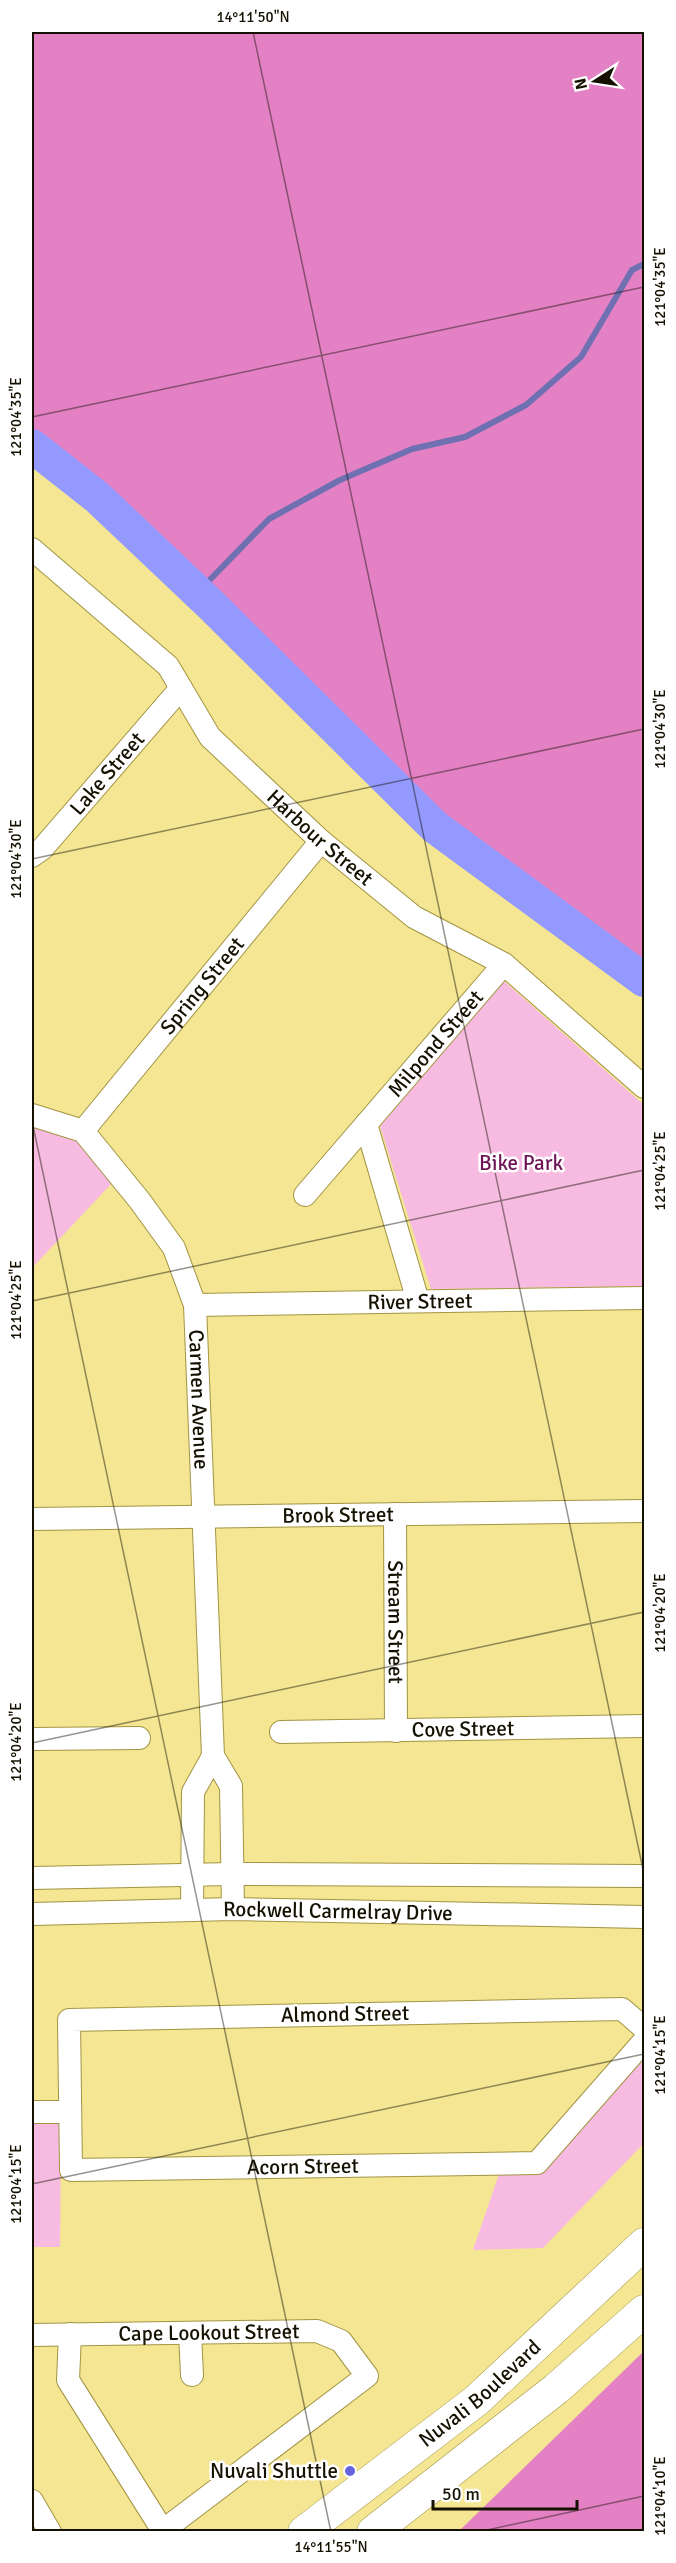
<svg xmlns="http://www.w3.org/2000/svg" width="676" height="2563" font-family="Signika,sans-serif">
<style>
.green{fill:#f7bbe2}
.forest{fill:#e481c5}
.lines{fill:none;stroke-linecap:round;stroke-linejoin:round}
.stream{stroke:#6e70b2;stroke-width:6}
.river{stroke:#9499ff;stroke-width:34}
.street-casing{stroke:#a29442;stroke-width:24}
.secondary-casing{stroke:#a29442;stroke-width:33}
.street{stroke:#fff;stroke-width:22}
.secondary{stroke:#fff;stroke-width:32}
.ticks{fill:none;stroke:#151100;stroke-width:1.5;stroke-opacity:0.45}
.poi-dot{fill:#6663dd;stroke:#fff;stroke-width:2}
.labels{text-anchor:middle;stroke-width:5;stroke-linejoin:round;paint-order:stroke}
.street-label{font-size:21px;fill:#151100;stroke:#fff}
.park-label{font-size:21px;fill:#6e1558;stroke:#fff}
.poi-label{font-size:21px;fill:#151100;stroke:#fff;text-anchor:end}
.neatline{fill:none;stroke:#151100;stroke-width:2}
.ticks-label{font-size:15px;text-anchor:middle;fill:#151100}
</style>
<rect width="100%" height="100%" fill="#f4e693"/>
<g class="green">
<polygon points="504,981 644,1105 644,1286 431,1289 380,1126"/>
<polygon points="32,1124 75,1138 113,1182 32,1268"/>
<polygon points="644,2053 644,2143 543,2248 473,2250 499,2174 539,2172"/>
<polygon points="61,2123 60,2247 32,2247 32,2124"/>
</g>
<g class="forest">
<polygon points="32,32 644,32 644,980 435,827 198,592 97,497 32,446"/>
<polygon points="644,2351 644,2531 459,2531"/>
</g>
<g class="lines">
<polyline class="stream" points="198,592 269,519 340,480 412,449 465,437 526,405 581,357 632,270 644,264"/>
<polyline class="river" points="32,446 97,497 210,604 435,827 644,980"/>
<defs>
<g id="street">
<path id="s1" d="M32,549L168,666L210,737L321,841L414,917L504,964L644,1087"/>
<path id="s2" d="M32,856L42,849L181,688"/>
<path id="s3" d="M32,1115L83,1131L140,1201L174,1248L195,1305L213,1756L231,1786L233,1909"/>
<polyline points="366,1124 418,1301"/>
<path id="s4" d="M83,1131L321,841"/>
<path id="s5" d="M305,1195L504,964"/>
<path id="s6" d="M195,1305L644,1298"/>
<path id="s7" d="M395,1514L396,1731"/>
<path id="s8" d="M32,1519L644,1511"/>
<path id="s9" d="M281,1732L644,1726"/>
<polyline points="32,1739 139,1738"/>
<polyline points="32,1878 232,1874 644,1876"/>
<polyline points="192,1910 193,1792 213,1756"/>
<path id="s10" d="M32,1914L233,1909L644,1917"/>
<path id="s11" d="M644,2028L622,2009L69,2020L71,2170L537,2163L644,2041"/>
<polyline points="32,2112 70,2112"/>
<polyline points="190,2333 192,2375"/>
<polyline points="70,2334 68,2380 163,2531"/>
<path id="s12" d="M32,2335L317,2331L341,2341L367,2376L161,2532"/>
<polyline points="32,2501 50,2532"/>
</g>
<g id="secondary">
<path id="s13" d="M304,2532L477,2400L644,2244"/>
<polyline points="373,2532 556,2389 644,2311"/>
</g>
</defs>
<use href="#street" class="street-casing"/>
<use href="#secondary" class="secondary-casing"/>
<use href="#street" class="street"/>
<use href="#secondary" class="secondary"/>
</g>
<path class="ticks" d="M253,32L644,1874M32,417L644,287M32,859L644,729M32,1121L331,2532M32,1301L644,1170M32,1743L644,1612M32,2184L644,2054M478,2532L644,2496"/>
<circle class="poi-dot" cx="350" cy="2471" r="6"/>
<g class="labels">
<g class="street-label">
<text dy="7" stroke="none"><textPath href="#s2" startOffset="112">Lake Street</textPath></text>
<text dy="7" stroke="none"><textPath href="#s1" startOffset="411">Harbour Street</textPath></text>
<text dy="7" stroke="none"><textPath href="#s4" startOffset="188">Spring Street</textPath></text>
<text dy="7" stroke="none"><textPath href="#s5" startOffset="200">Milpond Street</textPath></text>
<text dy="7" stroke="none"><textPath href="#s6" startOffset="225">River Street</textPath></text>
<text dy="7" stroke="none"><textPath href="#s3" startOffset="357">Carmen Avenue</textPath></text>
<text dy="7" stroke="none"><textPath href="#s8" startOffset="306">Brook Street</textPath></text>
<text dy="7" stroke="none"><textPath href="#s7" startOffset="108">Stream Street</textPath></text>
<text dy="7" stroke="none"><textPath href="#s9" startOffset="182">Cove Street</textPath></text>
<text dy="7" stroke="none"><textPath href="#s10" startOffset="306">Rockwell Carmelray Drive</textPath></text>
<text transform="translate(345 2014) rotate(-1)" y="7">Almond Street</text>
<text dy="7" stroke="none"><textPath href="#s11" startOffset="964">Acorn Street</textPath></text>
<text dy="7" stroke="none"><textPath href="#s12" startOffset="177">Cape Lookout Street</textPath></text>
<text dy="7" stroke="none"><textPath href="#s13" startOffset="224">Nuvali Boulevard</textPath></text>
</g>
<g class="park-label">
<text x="521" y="1170">Bike Park</text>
</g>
<g class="poi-label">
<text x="338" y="2478">Nuvali Shuttle</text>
</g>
</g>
<rect width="676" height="2563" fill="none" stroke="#ffffff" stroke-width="66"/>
<g transform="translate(595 81) rotate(258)" stroke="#ffffff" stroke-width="4.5" paint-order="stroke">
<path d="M0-4.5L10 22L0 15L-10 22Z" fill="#151100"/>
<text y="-9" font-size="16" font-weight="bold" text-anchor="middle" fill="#151100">N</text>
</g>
<path d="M433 2500v9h144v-9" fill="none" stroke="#151100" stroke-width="3"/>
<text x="442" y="2500" font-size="18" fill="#151100" stroke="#ffffff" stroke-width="4.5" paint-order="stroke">50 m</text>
<rect x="33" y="33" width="610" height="2497" class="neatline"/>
<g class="ticks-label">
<text x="253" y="22">14°11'50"N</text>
<text transform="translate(660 287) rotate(-90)" y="5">121°04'35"E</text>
<text transform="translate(16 417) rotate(-90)" y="5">121°04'35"E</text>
<text transform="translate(660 729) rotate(-90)" y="5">121°04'30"E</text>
<text transform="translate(16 859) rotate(-90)" y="5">121°04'30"E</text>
<text transform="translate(660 1171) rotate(-90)" y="5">121°04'25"E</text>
<text transform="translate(16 1300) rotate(-90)" y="5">121°04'25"E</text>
<text transform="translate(660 1613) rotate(-90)" y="5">121°04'20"E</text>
<text transform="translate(16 1742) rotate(-90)" y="5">121°04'20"E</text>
<text transform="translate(660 2055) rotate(-90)" y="5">121°04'15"E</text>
<text transform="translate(16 2184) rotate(-90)" y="5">121°04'15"E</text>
<text transform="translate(660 2496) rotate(-90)" y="5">121°04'10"E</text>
<text x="331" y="2552">14°11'55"N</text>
</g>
</svg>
